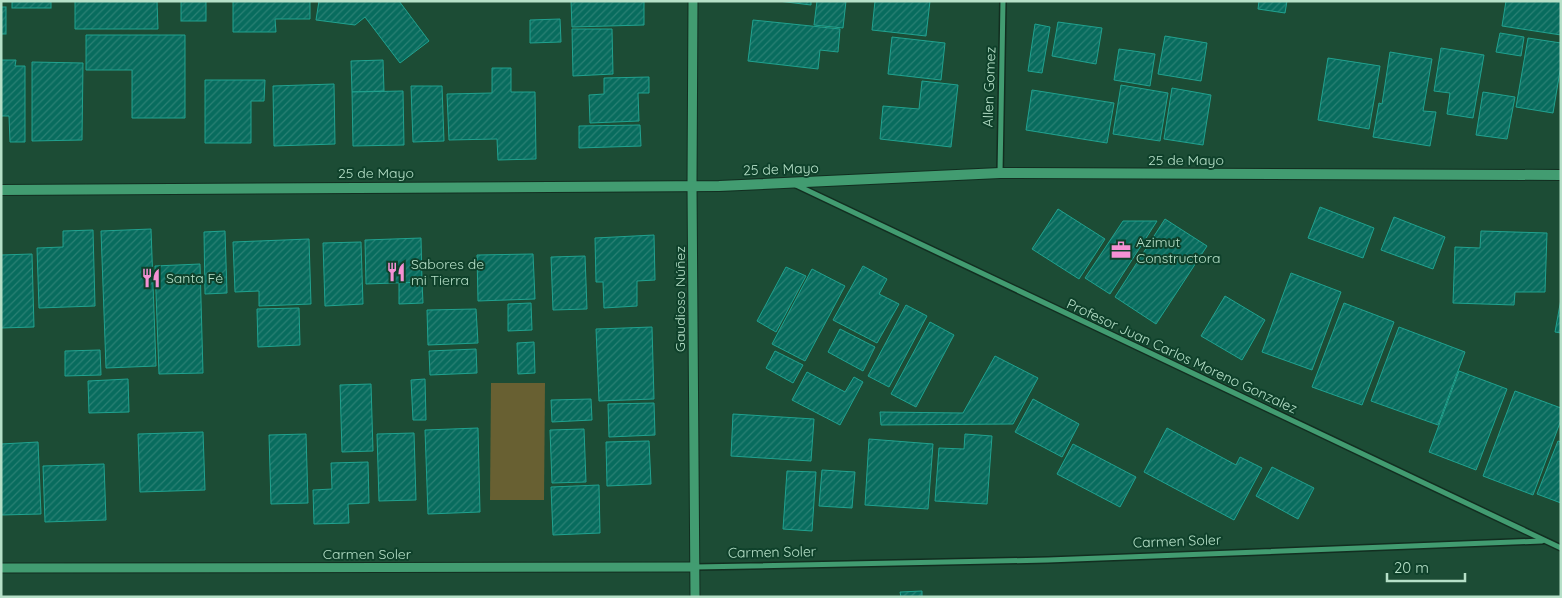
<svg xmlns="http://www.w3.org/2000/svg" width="1562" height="598" font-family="Quicksand,sans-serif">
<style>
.green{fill:#686032}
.building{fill:url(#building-hatch);stroke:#21a28f}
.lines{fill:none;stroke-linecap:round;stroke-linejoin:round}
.minor-casing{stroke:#122e20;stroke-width:8}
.tertiary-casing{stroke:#122e20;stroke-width:11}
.secondary-casing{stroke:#122e20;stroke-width:12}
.minor{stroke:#429c71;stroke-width:5}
.tertiary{stroke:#429c71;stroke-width:9}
.secondary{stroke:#429c71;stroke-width:10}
.labels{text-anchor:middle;stroke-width:4;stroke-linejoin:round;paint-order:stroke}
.street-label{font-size:14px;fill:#b6e0c8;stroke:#0f412b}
.poi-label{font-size:14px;fill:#b6e0c8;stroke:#0f412b;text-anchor:start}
</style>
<defs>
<pattern id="building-hatch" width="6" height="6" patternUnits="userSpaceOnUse" patternTransform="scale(1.25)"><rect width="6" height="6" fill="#086c5e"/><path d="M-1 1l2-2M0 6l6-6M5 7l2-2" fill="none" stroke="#2a8174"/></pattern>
</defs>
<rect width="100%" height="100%" fill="#1c4c35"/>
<polygon class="green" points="491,383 545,383 544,500 490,500"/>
<g class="building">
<rect x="12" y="1" width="39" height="7"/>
<polygon points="75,1 157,1 158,29 75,29"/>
<rect x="181" y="1" width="25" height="20"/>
<polygon points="233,1 310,1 310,19 275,19 276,32 233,32"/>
<polygon points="319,1 399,1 429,41 400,63 365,17 355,25 316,20"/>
<polygon points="571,1 644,1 644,25 572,27"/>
<polygon points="778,1 811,1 811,5"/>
<polygon points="817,1 846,1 843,28 814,25"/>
<polygon points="875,1 930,1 926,36 872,30"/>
<polygon points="1259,1 1287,1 1285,13 1258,9"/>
<polygon points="1506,1 1561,1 1561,35 1502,26"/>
<rect x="1" y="7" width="5" height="27"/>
<polygon points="560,19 561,42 530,43 530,20"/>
<polygon points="753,20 840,29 838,52 820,50 818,69 748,61"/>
<polygon points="1058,22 1102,28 1096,64 1052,56"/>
<polygon points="1035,24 1050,27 1042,73 1028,71"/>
<polygon points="572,29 612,29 613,74 573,76"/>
<polygon points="1500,33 1524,37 1521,56 1496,52"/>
<polygon points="86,35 185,35 185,118 132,118 132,70 86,70"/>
<polygon points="1165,36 1207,43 1201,81 1158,74"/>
<polygon points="892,37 945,43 941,80 888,74"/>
<polygon points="1528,38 1561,43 1561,65 1553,113 1516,107"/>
<polygon points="1441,48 1484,55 1473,118 1447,114 1450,93 1434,91"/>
<polygon points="1119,49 1155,54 1150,86 1114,80"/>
<polygon points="1390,52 1432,59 1423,111 1436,112 1430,146 1373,137 1379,103 1382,104"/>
<polygon points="1328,58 1380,66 1369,129 1318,120"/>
<polygon points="1,60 16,60 15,66 25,66 25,142 10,142 9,116 1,116"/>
<polygon points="383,60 384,91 352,92 351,61"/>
<polygon points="32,62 83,63 82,140 32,141"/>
<polygon points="492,68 511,68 511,92 535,92 536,159 498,160 497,139 449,140 447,94 492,93"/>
<polygon points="649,77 649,93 638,93 639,121 590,123 589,95 604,94 604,78"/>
<polygon points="205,80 265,80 264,101 251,101 251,143 205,143"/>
<polygon points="922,81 958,85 951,147 880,139 883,106 919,109"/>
<polygon points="334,84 335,144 274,146 273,86"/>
<polygon points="1121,85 1168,93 1160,141 1113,134"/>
<polygon points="411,86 442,86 444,141 413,142"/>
<polygon points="1172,88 1211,95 1203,145 1164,139"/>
<polygon points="1032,90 1114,103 1107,143 1026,130"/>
<polygon points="403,91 404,145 353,146 352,92"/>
<polygon points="1483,92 1515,97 1507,139 1476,135"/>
<polygon points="640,125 641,146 579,148 579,126"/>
<polygon points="1320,207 1374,228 1363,258 1308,238"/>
<polygon points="1058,209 1105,239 1079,279 1032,249"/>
<polygon points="1394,217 1445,237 1433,269 1381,250"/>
<polygon points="1165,219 1207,246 1156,324 1115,297"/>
<polygon points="1123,221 1157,221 1110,294 1085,278"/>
<polygon points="151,229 156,366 106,368 101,231"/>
<polygon points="93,230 95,306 39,308 37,248 63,247 63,231"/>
<polygon points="225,231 227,293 205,294 204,232"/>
<polygon points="1481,231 1547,233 1545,292 1515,292 1514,305 1453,303 1455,247 1480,248"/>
<polygon points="654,235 655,280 637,281 637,306 604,308 603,282 596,282 595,238"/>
<polygon points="421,238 422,282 366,284 365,240"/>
<polygon points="309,239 311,304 259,306 259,291 235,292 233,242"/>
<polygon points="361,242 363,304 325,306 323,243"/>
<polygon points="32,254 34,327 1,328 1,255"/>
<polygon points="533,254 535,299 478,301 477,255"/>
<polygon points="585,256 587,309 553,310 551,257"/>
<polygon points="200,264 203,373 159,374 155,266"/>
<polygon points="863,266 887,279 879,294 899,304 877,343 833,320"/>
<polygon points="786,267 806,276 776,332 757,321"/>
<polygon points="812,269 845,286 805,361 772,344"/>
<polygon points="1291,273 1341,292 1312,370 1262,352"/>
<polygon points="422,282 423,303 399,304 399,283"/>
<polygon points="1225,296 1265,320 1242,360 1201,336"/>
<polygon points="1561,299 1561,333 1555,332"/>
<polygon points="531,303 532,330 508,331 508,304"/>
<polygon points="1344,303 1394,322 1362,405 1312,387"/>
<polygon points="906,305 927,316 889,387 868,376"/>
<polygon points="299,308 300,345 258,347 257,309"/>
<polygon points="476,309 478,343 428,345 427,310"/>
<polygon points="930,322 954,335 916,407 891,394"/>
<polygon points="652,327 654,399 599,401 596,329"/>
<polygon points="1399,327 1465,352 1438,425 1371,401"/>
<polygon points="840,329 875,347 863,371 828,352"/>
<polygon points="534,342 535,373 518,374 517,343"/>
<polygon points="476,349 477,373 430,375 429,351"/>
<polygon points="100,350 101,375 65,376 65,351"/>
<polygon points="775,351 803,365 793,383 766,368"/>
<polygon points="995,356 1038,378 1013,424 881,425 880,412 963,413"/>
<polygon points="1459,371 1507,389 1476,470 1429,452"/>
<polygon points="807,372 845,392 854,377 863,382 840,425 792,400"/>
<polygon points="128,379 129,412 89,413 88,381"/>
<polygon points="425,379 426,420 413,420 411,380"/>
<polygon points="371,384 373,451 342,452 340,385"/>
<polygon points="1515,391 1561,408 1561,420 1533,495 1483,476"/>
<polygon points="591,399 592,420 552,422 551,400"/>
<polygon points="1033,399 1079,424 1062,457 1015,432"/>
<polygon points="654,403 655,435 609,437 608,404"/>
<polygon points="733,414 814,419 811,461 731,456"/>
<polygon points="478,428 480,512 428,514 425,430"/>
<polygon points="1167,428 1236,465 1240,457 1262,468 1234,520 1144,472"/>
<polygon points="584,429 586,482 552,483 550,430"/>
<polygon points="203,432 205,490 140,492 138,434"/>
<polygon points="414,433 416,500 379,501 377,434"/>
<polygon points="306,434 308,503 271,504 269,435"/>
<polygon points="965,434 992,436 987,504 935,501 939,448 964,449"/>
<polygon points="869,439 933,444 928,509 865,505"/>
<polygon points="649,441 651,484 607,486 606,442"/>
<polygon points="1558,441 1561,442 1561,503 1537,494"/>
<polygon points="38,442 41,514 1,515 1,444"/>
<polygon points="1073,444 1136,477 1120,507 1057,474"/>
<polygon points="368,462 369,503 348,504 349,523 314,524 313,490 332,489 331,463"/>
<polygon points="104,464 106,520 45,522 43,466"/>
<polygon points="1272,467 1314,488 1298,519 1256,496"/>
<polygon points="822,470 855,472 852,508 819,506"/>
<polygon points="787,471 816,472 812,531 783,529"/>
<polygon points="599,485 600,533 553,535 551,487"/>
<polygon points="922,591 922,597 901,597 900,592"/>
</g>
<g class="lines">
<defs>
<g id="minor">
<polyline points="1000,173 1003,1"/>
<polyline points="796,185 1561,548"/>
<polyline points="695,567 1048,560 1542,541"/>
</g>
<g id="tertiary">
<polyline points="693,1 692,185 695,597"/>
<polyline points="1,568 695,567"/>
</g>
<polyline id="secondary" points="1,190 719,186 1000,173 1561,175"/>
</defs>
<use href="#minor" class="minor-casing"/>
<use href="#tertiary" class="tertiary-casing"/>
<use href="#secondary" class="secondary-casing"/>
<use href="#minor" class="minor"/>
<use href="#tertiary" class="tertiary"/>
<use href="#secondary" class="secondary"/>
</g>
<defs>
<symbol id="office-bare" viewBox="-9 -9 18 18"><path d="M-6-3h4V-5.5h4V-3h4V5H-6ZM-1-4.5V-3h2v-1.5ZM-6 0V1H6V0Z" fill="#f491d4" stroke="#0f412b" stroke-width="2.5" paint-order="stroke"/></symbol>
<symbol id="restaurant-bare" viewBox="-9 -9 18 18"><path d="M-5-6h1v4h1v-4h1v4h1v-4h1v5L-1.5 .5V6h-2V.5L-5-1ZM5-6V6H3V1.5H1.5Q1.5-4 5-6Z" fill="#f491d4" stroke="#0f412b" stroke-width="2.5" paint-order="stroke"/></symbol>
</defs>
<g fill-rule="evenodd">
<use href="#office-bare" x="1107" y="236" width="28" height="28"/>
<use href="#restaurant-bare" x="382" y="258" width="28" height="28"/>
<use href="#restaurant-bare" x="137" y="264" width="28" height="28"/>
</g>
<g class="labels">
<g class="street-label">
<text transform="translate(989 87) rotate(-88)" y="5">Allen Gomez</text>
<text x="1186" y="165">25 de Mayo</text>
<text transform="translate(781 169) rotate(-2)" y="5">25 de Mayo</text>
<text x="376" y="178">25 de Mayo</text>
<text transform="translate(680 299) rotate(-90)" y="5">Gaudioso Núñez</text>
<text transform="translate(1182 356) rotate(25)" y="5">Profesor Juan Carlos Moreno Gonzalez</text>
<text transform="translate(1177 541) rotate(-2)" y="5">Carmen Soler</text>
<text transform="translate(772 552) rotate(-1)" y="5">Carmen Soler</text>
<text x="367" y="559">Carmen Soler</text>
</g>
<g class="poi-label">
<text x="1136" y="247">Azimut<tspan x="1136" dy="16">Constructora</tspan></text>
<text x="411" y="269">Sabores de<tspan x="411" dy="16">mi Tierra</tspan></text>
<text x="166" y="283">Santa Fé</text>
</g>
</g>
<rect width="1562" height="598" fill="none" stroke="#b6e0c8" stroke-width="5"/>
<path d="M1387 573v8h78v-8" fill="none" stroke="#b6e0c8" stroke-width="2.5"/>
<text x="1394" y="573" font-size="15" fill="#b6e0c8" stroke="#0f412b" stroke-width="4" paint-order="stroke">20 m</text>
</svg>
